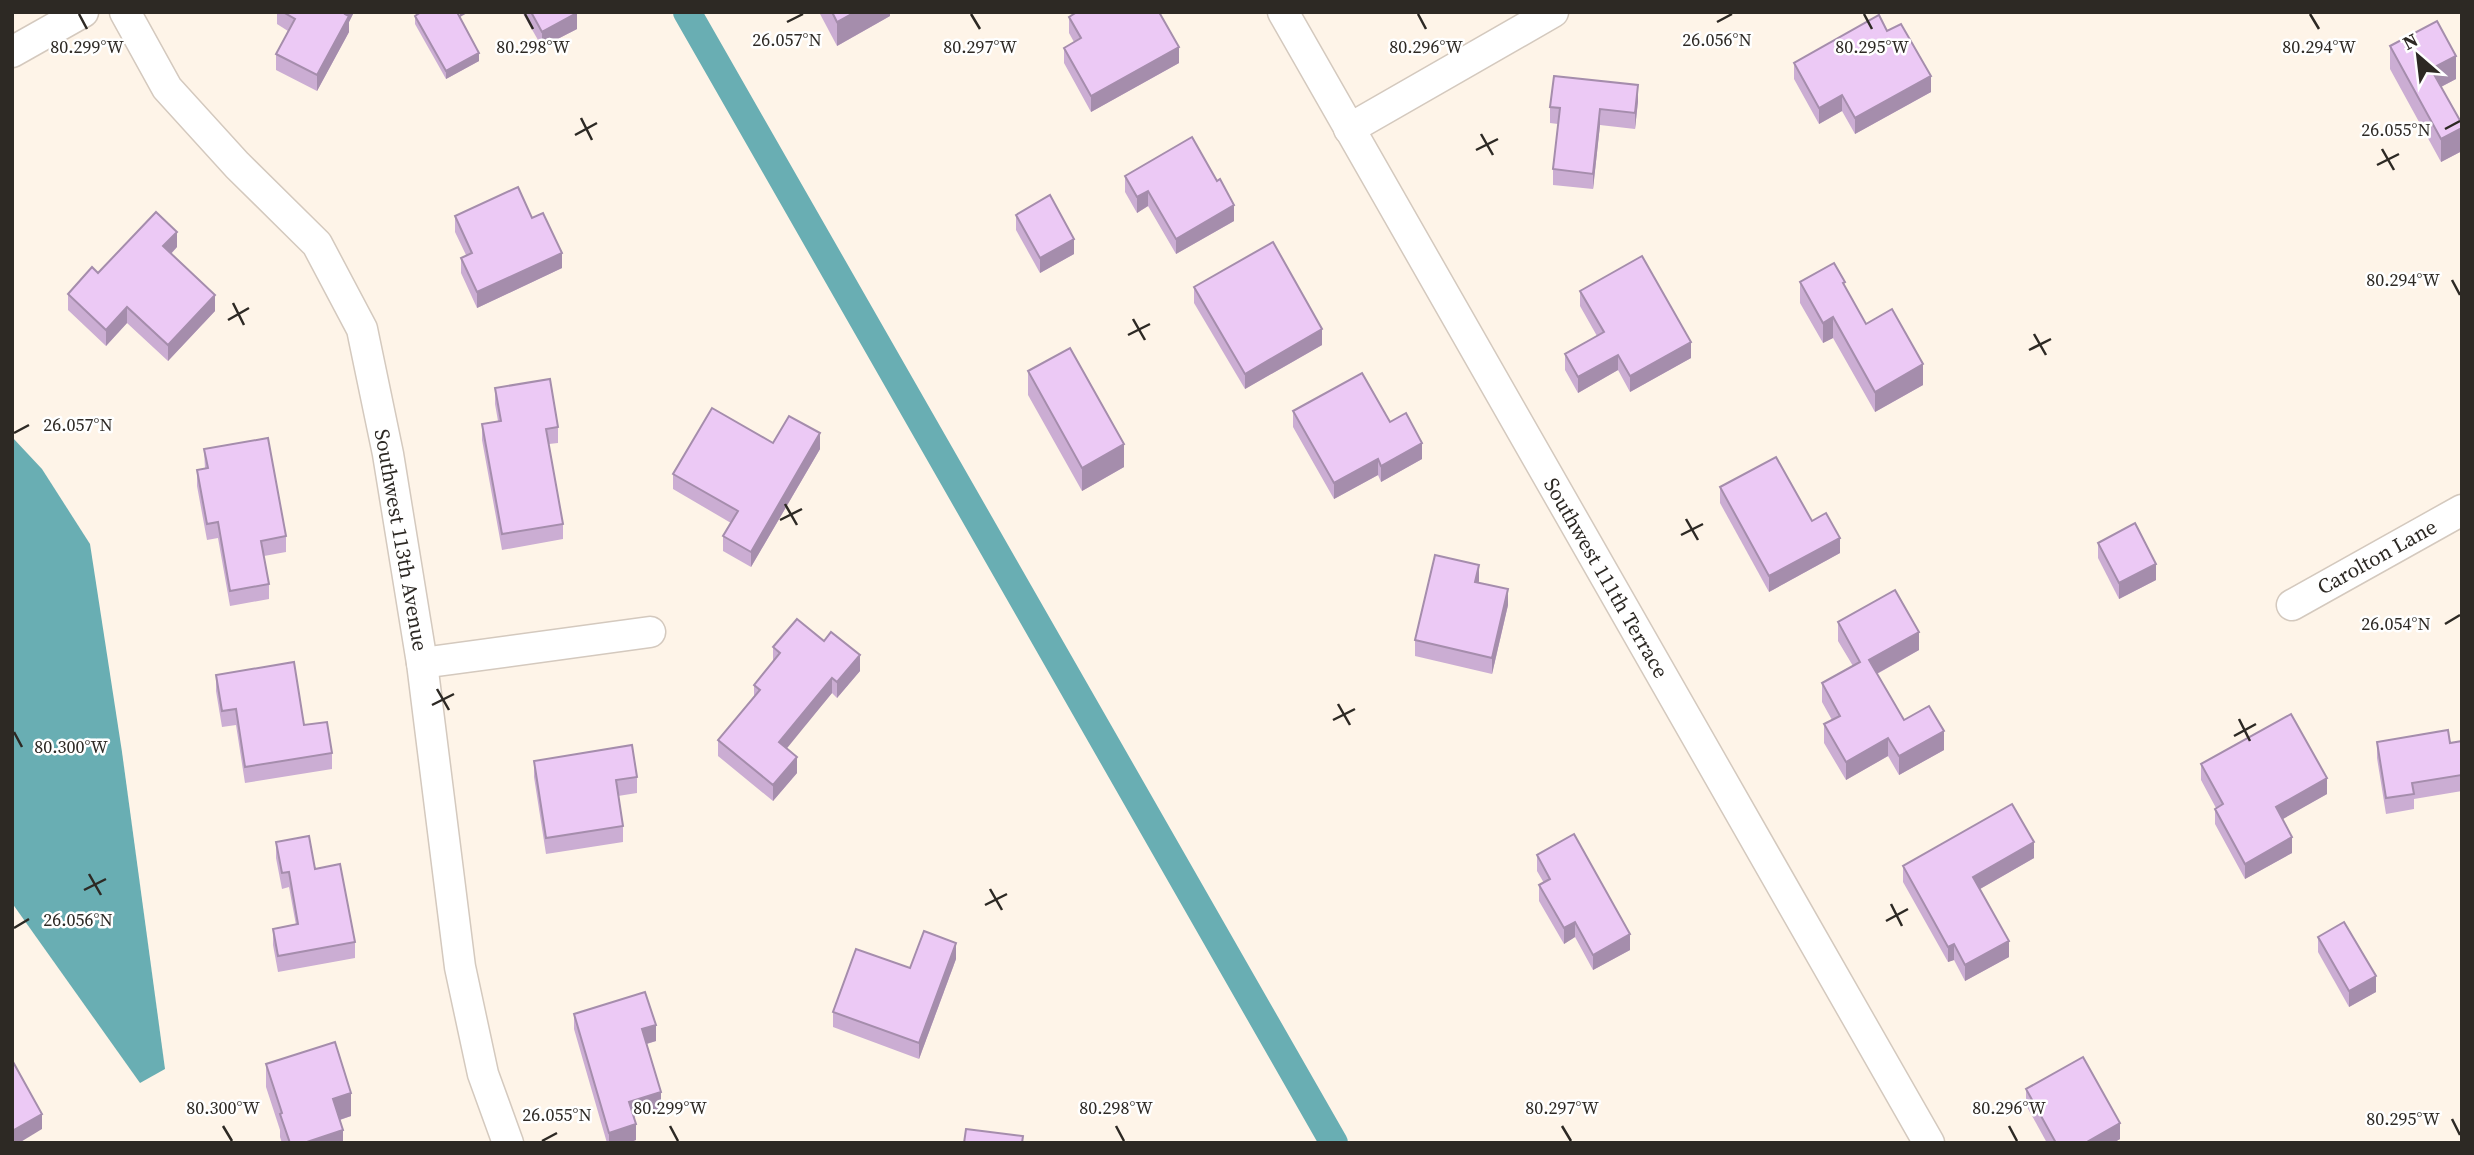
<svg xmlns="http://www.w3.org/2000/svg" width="2474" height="1155" font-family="'Source Serif 4',serif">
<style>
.water{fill:#69aeb3}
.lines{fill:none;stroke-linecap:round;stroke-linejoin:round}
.canal{stroke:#69aeb3;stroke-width:28}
.street-casing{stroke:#d4c9be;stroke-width:33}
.street{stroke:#fff;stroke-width:30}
.wall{fill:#cbadd3}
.shaded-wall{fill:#a58dac}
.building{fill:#ecc9f5;stroke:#a58dac;stroke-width:2}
.ticks{fill:none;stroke:#2d2924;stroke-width:2.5}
.labels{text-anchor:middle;stroke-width:5;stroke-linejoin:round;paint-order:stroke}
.street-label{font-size:21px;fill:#2d2924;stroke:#fff}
.ticks-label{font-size:18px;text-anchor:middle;fill:#2d2924;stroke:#fff;stroke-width:5;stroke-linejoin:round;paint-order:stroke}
</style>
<rect width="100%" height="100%" fill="#fef4e8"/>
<polygon class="water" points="12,437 42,469 90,544 122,752 165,1069 140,1083 12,903"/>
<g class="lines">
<polyline class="canal" points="687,12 1334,1143"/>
<defs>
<g id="street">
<polyline points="125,12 167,88 237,165 317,244 362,329 388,454 422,663 460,967 483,1074 508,1143"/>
<polyline points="1283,12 1929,1143"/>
<polyline points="12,52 83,12"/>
<polyline points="1349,129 1553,12"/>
<polyline points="2292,605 2462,510"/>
<polyline points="422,663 650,632"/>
</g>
</defs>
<use href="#street" class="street-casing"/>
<use href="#street" class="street"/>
</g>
<g class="wall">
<polygon points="277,12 354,12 349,22 349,32 317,91 276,70 276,54 288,31 277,24"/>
<polygon points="522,12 576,12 577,29 542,47"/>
<polygon points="819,12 890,12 890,16 837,46"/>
<polygon points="415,16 479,61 446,79 415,24"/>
<polygon points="1069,17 1179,63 1091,112 1064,63 1064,48 1074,42 1069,33"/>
<polygon points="1887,31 1931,92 1855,134 1842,111 1819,124 1794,79 1794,63"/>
<polygon points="2390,46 2456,79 2441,87 2462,124 2462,151 2441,162 2390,69"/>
<polygon points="1638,101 1635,129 1600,125 1593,189 1553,185 1553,169 1558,124 1550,123 1550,107"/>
<polygon points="1125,176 1217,181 1234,221 1176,254 1148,206 1137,213 1125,192"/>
<polygon points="1016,215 1074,254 1040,273 1016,230"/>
<polygon points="455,216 532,218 562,268 477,308 461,273 461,258 466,255 455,232"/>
<polygon points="177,247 171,254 215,311 168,361 127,323 106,346 68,310 68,294 98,273"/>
<polygon points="1800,282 1845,286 1866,324 1923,385 1875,412 1833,338 1823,343 1800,303"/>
<polygon points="1194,287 1322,345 1245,389 1194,303"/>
<polygon points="1580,291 1691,358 1630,392 1618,370 1578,393 1565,370 1565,354 1597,336 1580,306"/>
<polygon points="1028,371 1124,467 1082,491 1028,395"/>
<polygon points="495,388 558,427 558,443 549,444 563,524 563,539 502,550 482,440 482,424 498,421 495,404"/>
<polygon points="1293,411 1390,422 1422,459 1381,482 1378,475 1334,499 1293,427"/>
<polygon points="773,443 820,449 751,567 723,551 723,536 731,523 673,489 673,474"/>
<polygon points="204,449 286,536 286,552 264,556 269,584 269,599 230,606 218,538 207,540 197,486 197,470 205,469"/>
<polygon points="1720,487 1812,521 1840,553 1769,592 1720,503"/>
<polygon points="2098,543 2156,580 2119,599 2098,558"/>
<polygon points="1478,583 1508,605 1492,674 1415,656 1415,640"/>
<polygon points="1838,622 1919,650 1877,674 1904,720 1944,750 1899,775 1888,756 1846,780 1824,743 1824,724 1832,720 1822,702 1822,683 1853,666 1838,641"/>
<polygon points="773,647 860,671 837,698 832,693 786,748 797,773 773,801 718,756 718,740 754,696 754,685 773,662"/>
<polygon points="216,675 332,753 332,769 245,783 236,725 222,727 216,691"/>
<polygon points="2462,741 2462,791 2414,799 2414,809 2386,814 2377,758 2377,742 2450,743"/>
<polygon points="534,761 637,777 637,793 618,796 623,826 623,842 546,854 534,777"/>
<polygon points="2201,764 2327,794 2282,819 2292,853 2245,879 2215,824 2215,809 2216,808 2201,780"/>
<polygon points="276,842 315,869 355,942 355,958 278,972 273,945 273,929 296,925 289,887 282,889 276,858"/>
<polygon points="1537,855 1630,950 1593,970 1575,937 1564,944 1539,901 1539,885 1544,883 1537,871"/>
<polygon points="2034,858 1980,889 2009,957 1965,981 1954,960 1948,962 1903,882 1903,866"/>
<polygon points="2318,937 2376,992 2349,1007 2318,952"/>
<polygon points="956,959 919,1059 833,1027 833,1012 910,968"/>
<polygon points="574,1014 656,1041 647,1044 661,1108 634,1116 636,1140 628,1143 607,1143 574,1029"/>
<polygon points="266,1064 351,1116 340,1120 343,1143 282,1143 280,1137 280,1130 266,1087"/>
<polygon points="2026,1089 2120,1139 2113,1143 2047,1143 2026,1105"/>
</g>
<g class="shaded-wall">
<polygon points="346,12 354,12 349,22 349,32 317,91 317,75"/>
<polygon points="460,12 469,12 460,17"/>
<polygon points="855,12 890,12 890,16 837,46 837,22"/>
<polygon points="577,13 577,29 542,47 542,32"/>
<polygon points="1179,47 1179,63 1091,112 1091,96"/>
<polygon points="479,53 479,61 446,79 446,71"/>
<polygon points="2456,56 2456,79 2431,92 2431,69"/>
<polygon points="1931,76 1931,92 1855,134 1855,118"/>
<polygon points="1638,85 1638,101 1635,129 1635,113"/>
<polygon points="1842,95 1842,111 1819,124 1819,108"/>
<polygon points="1600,109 1600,125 1593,189 1593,174"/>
<polygon points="2462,128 2462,151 2441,162 2441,139"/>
<polygon points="1148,191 1148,206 1137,213 1137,197"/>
<polygon points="1234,205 1234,221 1176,254 1176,239"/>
<polygon points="177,232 177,247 163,262 163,246"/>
<polygon points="1074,239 1074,254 1040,273 1040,258"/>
<polygon points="562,253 562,268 477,308 477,292"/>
<polygon points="215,295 215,311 168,361 168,345"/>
<polygon points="127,307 127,323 106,346 106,330"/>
<polygon points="1833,317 1833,338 1823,343 1823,323"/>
<polygon points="1322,329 1322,345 1245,389 1245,374"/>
<polygon points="1691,342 1691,358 1630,392 1630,376"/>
<polygon points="1618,355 1618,370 1578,393 1578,377"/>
<polygon points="1923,364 1923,385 1875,412 1875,392"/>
<polygon points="820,433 820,449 751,567 751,552"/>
<polygon points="1422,443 1422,459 1381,482 1381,466"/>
<polygon points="1124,444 1124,467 1082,491 1082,468"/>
<polygon points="1378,459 1378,475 1334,499 1334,483"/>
<polygon points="1840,538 1840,553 1769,592 1769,576"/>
<polygon points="2156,564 2156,580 2119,599 2119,583"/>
<polygon points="1479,565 1479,581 1475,598 1475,582"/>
<polygon points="1508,589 1508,605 1492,674 1492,658"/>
<polygon points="1919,632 1919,650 1869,678 1869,660"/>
<polygon points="860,655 860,671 837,698 837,682"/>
<polygon points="832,678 832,693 779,758 779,742"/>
<polygon points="1944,731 1944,750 1899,775 1899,756"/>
<polygon points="1888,738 1888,756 1846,780 1846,762"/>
<polygon points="797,757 797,773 773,801 773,785"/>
<polygon points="2327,778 2327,794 2276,823 2276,807"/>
<polygon points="2292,837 2292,853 2245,879 2245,864"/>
<polygon points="2034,842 2034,858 1973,893 1973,877"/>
<polygon points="1575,922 1575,937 1564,944 1564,928"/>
<polygon points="1630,934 1630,950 1593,970 1593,955"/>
<polygon points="2009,941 2009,957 1965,981 1965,965"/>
<polygon points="956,943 956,959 919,1059 919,1043"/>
<polygon points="1954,944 1954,960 1948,962 1948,947"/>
<polygon points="2376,976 2376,992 2349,1007 2349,991"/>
<polygon points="656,1025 656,1041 642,1045 642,1029"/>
<polygon points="661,1092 661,1108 629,1118 629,1102"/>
<polygon points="351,1093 351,1116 333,1122 333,1099"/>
<polygon points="42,1114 42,1129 19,1143 12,1143 12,1131"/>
<polygon points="2120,1123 2120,1139 2113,1143 2085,1143"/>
<polygon points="636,1124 636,1140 628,1143 609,1143 609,1133"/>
<polygon points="343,1130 343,1143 304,1143"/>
</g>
<g class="building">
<polygon points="283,12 346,12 345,14 349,16 317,75 276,54 295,19"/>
<polygon points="421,12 457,12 479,53 446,71 415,16"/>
<polygon points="531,12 576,12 577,13 542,32"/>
<polygon points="832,12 855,12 837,22"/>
<polygon points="1077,12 1159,12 1179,47 1091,96 1064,48 1081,38 1069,17"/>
<polygon points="1879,15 1887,31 1901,24 1931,76 1855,118 1842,95 1819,108 1794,63"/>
<polygon points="2437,21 2456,56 2431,69 2462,124 2462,128 2441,139 2390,46"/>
<polygon points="1554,76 1638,85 1635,113 1600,109 1593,174 1553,169 1560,108 1550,107"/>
<polygon points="1192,137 1217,181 1220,179 1234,205 1176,239 1148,191 1137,197 1125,176"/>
<polygon points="518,187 532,218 543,213 562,253 477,292 461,258 472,253 455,216"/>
<polygon points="1050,195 1074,239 1040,258 1016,215"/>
<polygon points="156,212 177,232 163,246 215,295 168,345 127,307 106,330 68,294 92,267 98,273"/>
<polygon points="1273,242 1322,329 1245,374 1194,287"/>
<polygon points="1642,256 1691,342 1630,376 1618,355 1578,377 1565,354 1604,332 1580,291"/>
<polygon points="1834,263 1845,282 1843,283 1866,324 1892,309 1923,364 1875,392 1833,317 1823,323 1800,282"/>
<polygon points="1070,348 1124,444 1082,468 1028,371"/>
<polygon points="1362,373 1390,422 1406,413 1422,443 1381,466 1378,459 1334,483 1293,411"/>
<polygon points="550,379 558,427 546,429 563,524 502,534 482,424 501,421 495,388"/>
<polygon points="712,408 773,443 789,416 820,433 751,552 723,536 738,511 673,474"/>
<polygon points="268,438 286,536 261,541 269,584 230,591 218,522 207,524 197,470 208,468 204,449"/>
<polygon points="1776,457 1812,521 1826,513 1840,538 1769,576 1720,487"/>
<polygon points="2135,523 2156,564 2119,583 2098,543"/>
<polygon points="1435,555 1479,565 1475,582 1508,589 1492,658 1415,640"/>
<polygon points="1895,590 1919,632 1869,660 1904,720 1929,706 1944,731 1899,756 1888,738 1846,762 1824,724 1840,716 1822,683 1860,662 1838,622"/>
<polygon points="797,619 824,641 831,632 860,655 837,682 832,678 779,742 797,757 773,785 718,740 760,690 754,685 780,653 773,647"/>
<polygon points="294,662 304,725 327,722 332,753 245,767 236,709 222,711 216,675"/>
<polygon points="2291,714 2327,778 2276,807 2292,837 2245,864 2215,809 2223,804 2201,764"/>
<polygon points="2448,730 2450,743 2462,741 2462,775 2412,783 2414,794 2386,798 2377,742"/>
<polygon points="632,745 637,777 616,780 623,826 546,838 534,761"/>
<polygon points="2012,804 2034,842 1973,877 2009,941 1965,965 1954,944 1948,947 1903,866"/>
<polygon points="1574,834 1630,934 1593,955 1575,922 1564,928 1539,885 1550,879 1537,855"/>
<polygon points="309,836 315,869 340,864 355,942 278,956 273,929 298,924 289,872 282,873 276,842"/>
<polygon points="2344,922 2376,976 2349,991 2318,937"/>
<polygon points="924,931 956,943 919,1043 833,1012 856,949 910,968"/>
<polygon points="645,992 656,1025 642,1029 661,1092 629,1102 636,1124 609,1133 574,1014"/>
<polygon points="335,1042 351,1093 333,1099 343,1130 304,1143 290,1143 280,1114 282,1113 266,1064"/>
<polygon points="2083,1057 2120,1123 2085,1143 2056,1143 2026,1089"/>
<polygon points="12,1060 42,1114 12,1131"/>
<polygon points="966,1129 1023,1136 1022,1143 964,1143"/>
</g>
<path class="ticks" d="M79,14L87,29M525,14L533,29M971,14L980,29M1418,14L1426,29M1864,14L1872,29M2310,14L2319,29M787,22L803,14M1717,22L1732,14M581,118L592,140M2445,129L2460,121M1481,134L1493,155M575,135L597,123M2382,149L2394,170M1476,150L1498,139M2377,165L2399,154M2452,280L2460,295M233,303L244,325M1133,319L1145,340M228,320L249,308M2034,334L2046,355M1128,335L1150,324M2029,350L2051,339M14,433L29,425M785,504L797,525M1686,519L1698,540M780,520L802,509M1681,535L1703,524M2445,624L2460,615M437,689L449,710M1338,704L1350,725M432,705L454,694M2239,719L2250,741M1333,720L1355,709M14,732L22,747M2234,736L2256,724M89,874L101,895M990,889L1002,910M84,890L106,879M1891,904L1902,926M985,905L1007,894M1886,921L1908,909M14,928L29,919M2452,1119L2460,1135M223,1126L232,1141M670,1126L678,1141M1116,1126L1124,1141M1562,1126L1571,1141M2009,1126L2017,1141M542,1141L557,1133"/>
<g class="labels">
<g class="street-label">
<text transform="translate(401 540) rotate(80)" y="7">Southwest 113th Avenue</text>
<text transform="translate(2377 557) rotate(-29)" y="7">Carolton Lane</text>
<text transform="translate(1606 578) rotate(60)" y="7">Southwest 111th Terrace</text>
</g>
</g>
<g class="ticks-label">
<text x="787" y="46">26.057°N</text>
<text x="1717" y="46">26.056°N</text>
<text x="87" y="53">80.299°W</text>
<text x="533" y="53">80.298°W</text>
<text x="980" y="53">80.297°W</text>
<text x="1426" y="53">80.296°W</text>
<text x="1872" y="53">80.295°W</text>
<text x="2319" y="53">80.294°W</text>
<text x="2396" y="136">26.055°N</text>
<text x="2403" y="286">80.294°W</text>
<text x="78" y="431">26.057°N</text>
<text x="2396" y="630">26.054°N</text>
<text x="71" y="753">80.300°W</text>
<text x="78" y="926">26.056°N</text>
<text x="223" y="1114">80.300°W</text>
<text x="670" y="1114">80.299°W</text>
<text x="1116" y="1114">80.298°W</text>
<text x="1562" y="1114">80.297°W</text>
<text x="2009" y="1114">80.296°W</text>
<text x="557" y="1121">26.055°N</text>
<text x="2403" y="1125">80.295°W</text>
</g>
<rect width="2474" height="1155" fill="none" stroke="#2d2924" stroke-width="28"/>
<g transform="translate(2418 56) rotate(332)" stroke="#ffffff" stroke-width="5" paint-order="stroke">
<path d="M0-5L12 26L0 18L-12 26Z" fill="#2d2924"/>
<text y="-10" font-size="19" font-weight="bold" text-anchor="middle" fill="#2d2924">N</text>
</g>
</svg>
